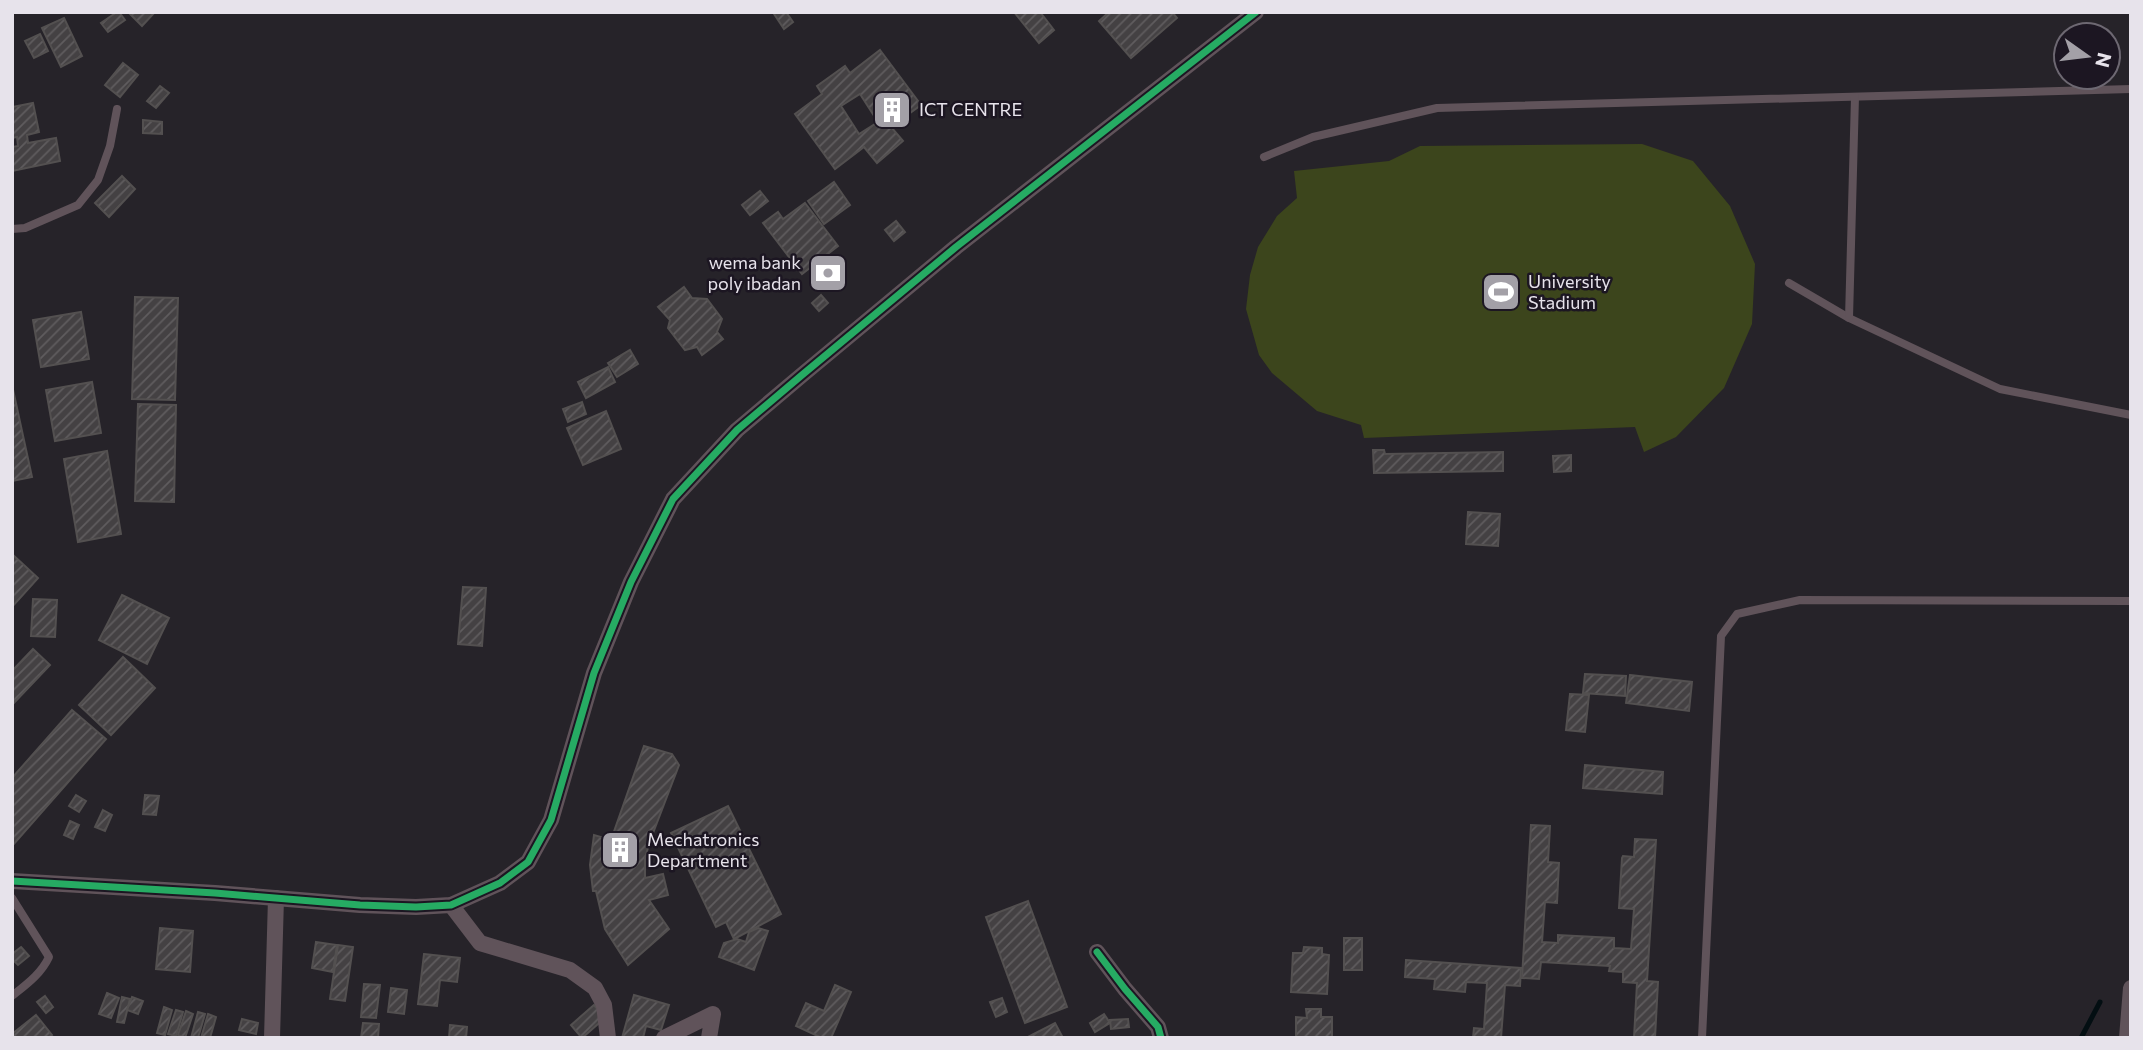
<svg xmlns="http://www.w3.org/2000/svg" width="2143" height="1050" font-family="Commissioner,sans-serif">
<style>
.pitch{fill:#3c451c}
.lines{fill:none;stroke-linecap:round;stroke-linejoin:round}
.stream{stroke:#030e12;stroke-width:5}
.building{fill:url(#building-hatch);stroke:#535050;stroke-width:2;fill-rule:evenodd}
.lane{stroke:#60535a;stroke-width:8}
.street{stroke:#60535a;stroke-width:16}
.cycleway-casing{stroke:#1c1622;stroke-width:11}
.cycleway{stroke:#26ab63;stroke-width:7}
.labels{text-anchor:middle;stroke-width:5;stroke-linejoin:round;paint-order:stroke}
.poi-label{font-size:18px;fill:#e7e3eb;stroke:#1c1622;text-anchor:start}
</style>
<defs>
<pattern id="building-hatch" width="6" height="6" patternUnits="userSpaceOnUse" patternTransform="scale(1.75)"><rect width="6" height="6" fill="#444143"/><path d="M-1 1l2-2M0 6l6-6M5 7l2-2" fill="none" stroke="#5f5c5e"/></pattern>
</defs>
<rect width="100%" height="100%" fill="#262329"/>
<polygon class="pitch" points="1642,144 1693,161 1730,206 1755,264 1752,324 1724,388 1676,437 1644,452 1635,427 1364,438 1361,425 1317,411 1272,373 1259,355 1246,309 1250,275 1258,247 1277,216 1297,198 1294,171 1389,161 1420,146"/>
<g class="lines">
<polyline class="stream" points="2081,1038 2100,1002"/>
</g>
<g class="building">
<polygon points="117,12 119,12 125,20 108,32 101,23"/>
<polygon points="128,12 155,12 142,26"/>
<polygon points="776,12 786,12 793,22 784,29 774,14"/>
<polygon points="1014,12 1040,12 1054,30 1039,43"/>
<polygon points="1109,12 1172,12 1177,18 1131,58 1099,21"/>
<polygon points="64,18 82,56 61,67 42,28"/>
<polygon points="40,34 48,51 34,58 25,41"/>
<path d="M880,50L921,105L891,127L903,141L877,163L864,147L835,169L795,114L822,94L817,86L845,66L850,73ZM860,94L878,122L859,134L841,106Z"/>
<polygon points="123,63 138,75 120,97 105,85"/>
<polygon points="160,86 169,93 156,108 147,101"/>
<polygon points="33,103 39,132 27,135 28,143 56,138 60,161 12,171 12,147 18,146 17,137 12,138 12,107"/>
<polygon points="143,120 162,122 162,134 143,133"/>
<polygon points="122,176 135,189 109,217 95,203"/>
<polygon points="834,182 850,205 824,224 808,201"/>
<polygon points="760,191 768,201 750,215 742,205"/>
<polygon points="805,203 838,246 802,274 763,223 778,212 783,219"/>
<polygon points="896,221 905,232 894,241 885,230"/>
<polygon points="684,287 692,298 707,299 722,319 717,332 723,339 702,355 697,347 685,350 668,328 670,320 658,307"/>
<polygon points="821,295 828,303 819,311 812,303"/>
<polygon points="135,297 178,298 175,400 132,399"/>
<polygon points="81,312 89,359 41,367 33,320"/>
<polygon points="630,350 638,364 617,377 608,363"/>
<polygon points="608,367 615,382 586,398 578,382"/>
<polygon points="92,382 101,433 55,441 46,390"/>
<polygon points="12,385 32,477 12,481"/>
<polygon points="582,402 586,414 568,422 563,409"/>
<polygon points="138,404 176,405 174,502 135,501"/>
<polygon points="606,411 621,449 583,465 567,428"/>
<polygon points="1373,450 1384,450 1385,454 1503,452 1503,471 1374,473"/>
<polygon points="107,451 121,534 78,542 64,459"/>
<polygon points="1571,455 1571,471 1554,472 1553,456"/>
<polygon points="1468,512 1500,514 1498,546 1466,544"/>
<polygon points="12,554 38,578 12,607"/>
<polygon points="463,587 486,588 482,646 458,644"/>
<polygon points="122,595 169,618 147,664 99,640"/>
<polygon points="33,599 57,600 55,637 31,636"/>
<polygon points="33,649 50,665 12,705 12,671"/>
<polygon points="123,657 155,688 111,735 79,705"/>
<polygon points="1585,674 1626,676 1625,696 1583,693"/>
<polygon points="1630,675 1692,682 1689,711 1626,703"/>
<polygon points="1570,694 1589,695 1585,732 1566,730"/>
<polygon points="72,710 106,739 12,846 12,778"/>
<polygon points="644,746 672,754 679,765 650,841 645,858 645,878 663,874 668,895 649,900 669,929 628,965 605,929 596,891 593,891 590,865 594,835 611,840"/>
<polygon points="1585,765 1663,772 1662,794 1583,788"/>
<polygon points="76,795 86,801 79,812 69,806"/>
<polygon points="145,795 159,796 156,815 143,814"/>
<polygon points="728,806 781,914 734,939 726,922 716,927 671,833"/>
<polygon points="103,810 112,815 105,831 95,827"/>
<polygon points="70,821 79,825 73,839 64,835"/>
<polygon points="1531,825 1550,826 1548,862 1559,863 1557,903 1545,902 1542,942 1558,943 1558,935 1614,938 1614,948 1631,949 1634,909 1619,908 1622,858 1623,856 1634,857 1635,839 1656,840 1647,981 1658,982 1655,1038 1634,1038 1637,983 1623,982 1623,972 1609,971 1610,966 1541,962 1539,979 1522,978"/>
<polygon points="1028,901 1067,1007 1025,1023 986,917"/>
<polygon points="160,928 193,931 190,972 156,969"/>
<polygon points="758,928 768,931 754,970 719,957 724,943 737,939 746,942 749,932"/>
<rect x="1344" y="938" width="18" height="32"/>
<polygon points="316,942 337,945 333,972 312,968"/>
<polygon points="338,945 353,947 345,1001 330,999"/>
<polygon points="21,947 29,956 18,965 12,959 12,954"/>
<polygon points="1304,947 1322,948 1322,954 1329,955 1327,994 1291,992 1293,953 1303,953"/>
<polygon points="424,954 460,958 457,982 440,980 437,1006 418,1004"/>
<polygon points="1406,960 1521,968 1520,986 1505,985 1501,1038 1473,1038 1474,1028 1484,1029 1487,983 1466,982 1465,992 1434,989 1435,979 1405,977"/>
<polygon points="364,984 380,985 376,1018 361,1017"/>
<polygon points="835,985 851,992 831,1038 822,1038 796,1026 806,1003 824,1011"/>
<polygon points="391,988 407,990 404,1014 388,1012"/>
<polygon points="107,993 119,998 111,1018 99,1014"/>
<polygon points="634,995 669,1005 661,1030 646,1026 643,1038 622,1038"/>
<polygon points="45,996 53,1007 46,1013 37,1002"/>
<polygon points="122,997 130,999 124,1023 117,1022"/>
<polygon points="132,997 143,1001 138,1014 127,1010"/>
<polygon points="1002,998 1007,1012 996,1017 990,1002"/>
<polygon points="594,1005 605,1018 582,1038 571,1025"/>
<polygon points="164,1007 172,1010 165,1035 157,1033"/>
<polygon points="1306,1009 1321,1009 1321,1017 1332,1017 1332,1038 1296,1038 1296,1017 1307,1018"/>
<polygon points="176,1010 183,1012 176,1036 168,1034"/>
<polygon points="186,1011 193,1014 185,1038 178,1035"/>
<polygon points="198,1012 205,1014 198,1038 191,1038"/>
<polygon points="208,1014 216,1017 210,1038 201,1038"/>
<polygon points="1104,1014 1110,1023 1095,1032 1090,1023"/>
<polygon points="36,1015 52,1035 48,1038 12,1038 12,1034"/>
<polygon points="242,1019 258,1023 256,1034 239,1030"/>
<polygon points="1128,1019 1129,1027 1111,1029 1110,1020"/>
<polygon points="363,1023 379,1024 378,1038 361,1038"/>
<polygon points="1055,1023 1063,1038 1026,1038"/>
<polygon points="450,1025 467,1027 466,1038 449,1038"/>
</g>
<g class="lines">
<g class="lane">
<polyline points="1264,157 1313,137 1437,108 2131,89"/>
<polyline points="12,229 25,228 78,205 98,180 110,146 117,109"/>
<polyline points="1789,283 1849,318 2000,389 2131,415"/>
<polyline points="1849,318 1855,97"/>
<path d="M12,898L49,957C41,974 27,984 12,996"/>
<polyline points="1702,1038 1721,636 1737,614 1800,600 2131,601"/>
</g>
<g class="street">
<polyline points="12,881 215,893 360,905 416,907 451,905 500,883 528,862 551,820 594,673 631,582 673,499 737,430 802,375 956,247 1256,12"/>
<polyline points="451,905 480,943 570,970 595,988 604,1005 608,1038"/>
<polyline points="1097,952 1125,989 1158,1027 1161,1038"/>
<polyline points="272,1038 276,898"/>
<polyline points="664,1038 713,1014 709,1038"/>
<polyline points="2127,1038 2131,988"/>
</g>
<defs>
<g id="cycleway">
<polyline points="12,881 215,893 360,905 416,907 451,905 500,883 528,862 551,820 594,673 631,582 673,499 737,430 802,375 956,247 1256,12"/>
<polyline points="1097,952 1125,989 1158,1027 1161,1038"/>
</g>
</defs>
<use href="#cycleway" class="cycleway-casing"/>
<use href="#cycleway" class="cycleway"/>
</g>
<defs>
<symbol id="building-square" viewBox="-11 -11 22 22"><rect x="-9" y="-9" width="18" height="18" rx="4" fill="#a3a0a7" stroke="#1c1622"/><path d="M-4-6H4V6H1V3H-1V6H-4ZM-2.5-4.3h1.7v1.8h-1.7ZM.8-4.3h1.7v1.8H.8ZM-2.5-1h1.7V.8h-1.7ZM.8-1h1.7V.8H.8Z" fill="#fff"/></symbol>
<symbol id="bank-square" viewBox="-11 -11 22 22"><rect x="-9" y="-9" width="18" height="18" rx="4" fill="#a3a0a7" stroke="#1c1622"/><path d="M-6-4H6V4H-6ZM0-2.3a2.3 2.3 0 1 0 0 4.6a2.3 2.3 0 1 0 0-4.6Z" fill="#fff"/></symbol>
<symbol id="stadium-square" viewBox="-11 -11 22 22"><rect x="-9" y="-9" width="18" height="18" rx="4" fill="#a3a0a7" stroke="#1c1622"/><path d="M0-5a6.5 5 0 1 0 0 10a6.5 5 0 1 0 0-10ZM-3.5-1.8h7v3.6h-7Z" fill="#fff"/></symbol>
</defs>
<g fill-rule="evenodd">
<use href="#building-square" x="870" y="88" width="44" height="44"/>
<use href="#bank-square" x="806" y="251" width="44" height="44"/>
<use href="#stadium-square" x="1479" y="270" width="44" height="44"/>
<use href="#building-square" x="598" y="828" width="44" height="44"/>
</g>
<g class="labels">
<g class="poi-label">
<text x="919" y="116">ICT CENTRE</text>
<text x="801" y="269" text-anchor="end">wema bank<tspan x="801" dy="21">poly ibadan</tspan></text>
<text x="1528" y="288">University<tspan x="1528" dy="21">Stadium</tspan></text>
<text x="647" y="846">Mechatronics<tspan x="647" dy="21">Department</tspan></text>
</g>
</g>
<rect width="2143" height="1050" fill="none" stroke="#e7e3eb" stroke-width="28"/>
<g transform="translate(2087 56) rotate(104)"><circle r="33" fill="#1c1622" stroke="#6d6872" stroke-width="2"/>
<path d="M0-5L12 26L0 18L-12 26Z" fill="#a3a0a7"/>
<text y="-10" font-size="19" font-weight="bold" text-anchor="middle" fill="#e7e3eb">N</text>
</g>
</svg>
